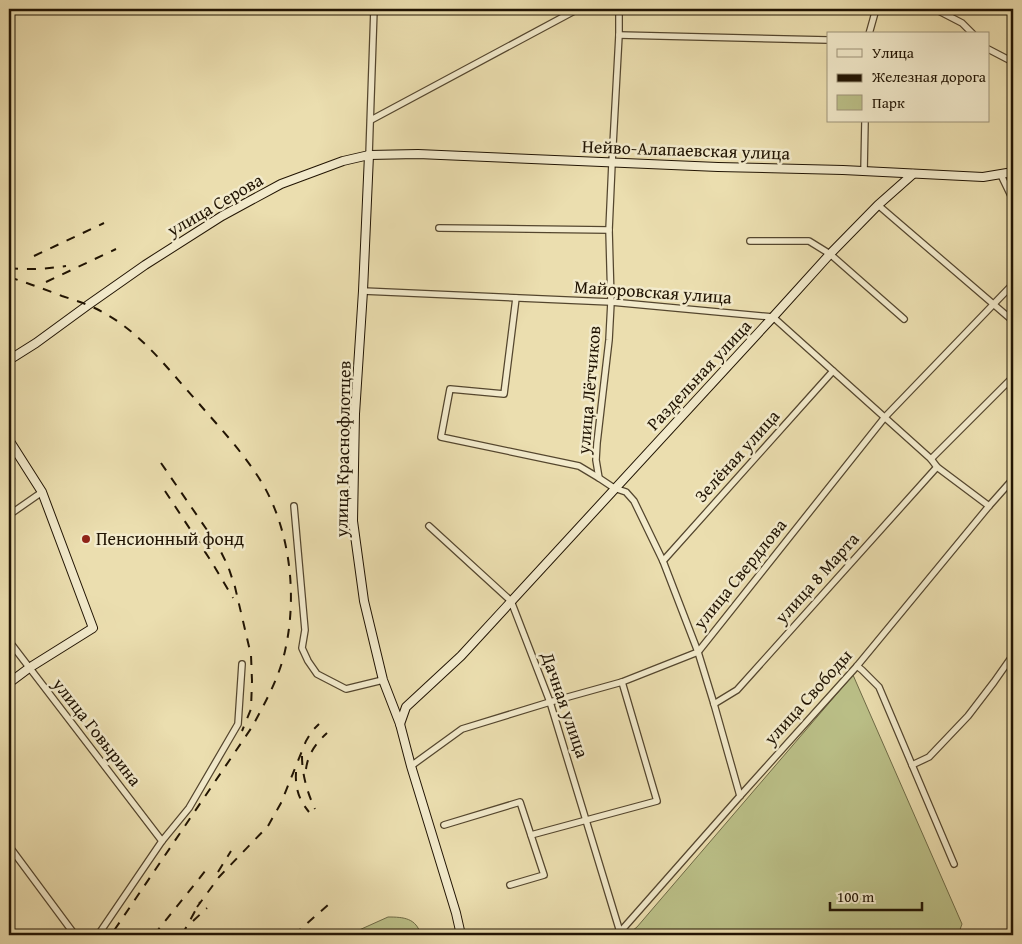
<svg xmlns="http://www.w3.org/2000/svg" width="1022" height="944" font-family="'Gentium Book Plus',serif">
<style>
.green{fill:#bbc088;stroke:#6e6a46}
.lines{fill:none;stroke-linecap:round;stroke-linejoin:round}
.street-casing{stroke:#54462e;stroke-width:8}
.secondary-casing{stroke:#211403;stroke-width:10}
.street{stroke:#f2eacb;stroke-width:5.5}
.secondary{stroke:#f2eacb;stroke-width:8}
.rail{stroke:#211403;stroke-width:2;stroke-dasharray:9 9;stroke-linecap:butt}
.poi-dot{fill:#8f2418;stroke:#f2eacb;stroke-width:2}
.labels{text-anchor:middle;stroke-width:5;stroke-linejoin:round;paint-order:stroke}
.street-label{font-size:18px;fill:#211403;stroke:#f2eacb}
.poi-label{font-size:18px;fill:#211403;stroke:#f2eacb;text-anchor:start}
</style>
<rect width="100%" height="100%" fill="#ebdeaf"/>
<filter id="stains"><feTurbulence type="fractalNoise" baseFrequency=".004" numOctaves="4"/><feColorMatrix values="0 0 0 0 .2 0 0 0 0 .09 0 0 0 0 .02 0 0 0 .5 -.17"/></filter>
<radialGradient id="worn" r=".72"><stop offset=".6" stop-color="#630" stop-opacity="0"/><stop offset="1" stop-color="#630" stop-opacity=".3"/></radialGradient>
<g class="green">
<polygon points="853,675 962,924 958,935 627,935 637,927"/>
<path d="M388,917C404,917 416,918 421,935H348Z"/>
</g>
<g class="lines">
<defs>
<g id="street">
<polyline points="619,9 619,35 612,163 609,230 611,302 609,340 597,443 596,460 599,478 614,488 626,492 634,501 663,561 698,652 714,704 740,796"/>
<polyline points="935,9 962,23 973,34"/>
<polyline points="869,34 876,9"/>
<polyline points="619,35 828,40"/>
<polyline points="988,49 1013,62"/>
<polyline points="371,120 578,9"/>
<polyline points="369,155 374,9"/>
<polyline points="864,171 865,121"/>
<polyline points="1001,175 1013,200"/>
<polyline points="878,205 1013,321"/>
<polyline points="439,228 609,230"/>
<polyline points="750,241 809,241 830,254 904,319"/>
<polyline points="363,291 611,302 773,317 931,459 937,467 989,506"/>
<polyline points="516,298 504,394 450,389 441,437 579,466 599,478"/>
<polyline points="931,459 1013,377"/>
<polyline points="294,506 305,630 302,648 308,661 317,674 346,689 383,680"/>
<polyline points="9,515 42,492"/>
<polyline points="429,526 511,601 550,702 620,932"/>
<polyline points="663,561 833,371"/>
<polyline points="9,641 162,841"/>
<polyline points="857,666 862,670 879,687 954,864"/>
<polyline points="714,704 737,690 937,467"/>
<polyline points="912,765 929,757 968,716 994,682 1013,655"/>
<polyline points="411,766 462,729 550,702 622,682 698,652 885,417 1013,284"/>
<polyline points="444,825 520,802 544,875 510,885"/>
<polyline points="531,835 657,801 622,682"/>
<polyline points="9,846 75,935"/>
<polyline points="98,935 162,841 189,808 238,724 242,664"/>
<polyline points="616,935 620,932 740,796 857,666 989,506 1013,479"/>
</g>
<g id="secondary">
<polyline points="369,155 363,291 355,414 353,521 364,601 383,680 400,724 411,766 456,913 461,935"/>
<polyline points="9,360 36,343 88,305 145,265 222,216 281,184 343,161 369,155 418,154 718,167 843,170 983,177 1013,172"/>
<polyline points="9,440 42,492 93,628 29,668 9,683"/>
<polyline points="400,724 406,707 461,656 773,317 830,254 878,205 913,174"/>
</g>
</defs>
<use href="#street" class="street-casing"/>
<use href="#secondary" class="secondary-casing"/>
<use href="#street" class="street"/>
<use href="#secondary" class="secondary"/>
<g class="rail">
<polyline points="34,256 104,223"/>
<path d="M9,268C28,270 46,269 66,266"/>
<path d="M9,277C27,283 44,289 62,296C77,301 91,305 104,313C141,333 167,368 195,399C219,427 246,455 265,488C291,536 297,598 285,651C279,678 265,703 252,727L111,935"/>
<polyline points="46,282 116,249"/>
<polyline points="161,463 218,546 228,566 235,587 251,655 252,681 251,709 242,731"/>
<polyline points="165,491 211,561 233,598"/>
<path d="M302,756C302,774 307,792 315,809"/>
<path d="M306,769C308,754 316,743 327,733"/>
<path d="M296,772C295,788 299,800 309,812"/>
<polyline points="218,872 231,851"/>
<polyline points="197,907 219,877 268,826 281,803 306,741 312,731 319,724"/>
<polyline points="193,921 207,908"/>
<polyline points="154,935 206,870"/>
<polyline points="182,935 200,902"/>
<polyline points="239,935 244,931"/>
<polyline points="294,935 329,904"/>
</g>
</g>
<circle class="poi-dot" cx="86" cy="539" r="5"/>
<g class="labels">
<g class="street-label">
<text transform="translate(686 150) rotate(2)" y="6">Нейво-Алапаевская улица</text>
<text transform="translate(215 205) rotate(-30)" y="6">улица Серова</text>
<text transform="translate(653 292) rotate(4)" y="6">Майоровская улица</text>
<text transform="translate(699 375) rotate(-47)" y="6">Раздельная улица</text>
<text transform="translate(589 390) rotate(-85)" y="6">улица Лётчиков</text>
<text transform="translate(343 449) rotate(-89)" y="6">улица Краснофлотцев</text>
<text transform="translate(737 456) rotate(-48)" y="6">Зелёная улица</text>
<text transform="translate(740 574) rotate(-51)" y="6">улица Свердлова</text>
<text transform="translate(817 578) rotate(-48)" y="6">улица 8 Марта</text>
<text transform="translate(808 697) rotate(-48)" y="6">улица Свободы</text>
<text transform="translate(565 705) rotate(71)" y="6">Дачная улица</text>
<text transform="translate(97 732) rotate(52)" y="6">улица Говырина</text>
</g>
<g class="poi-label">
<text x="96" y="545">Пенсионный фонд</text>
</g>
</g>
<rect width="1022" height="944" fill="none" stroke="#ebdeaf" stroke-width="30"/>
<rect x="10" y="10" width="1002" height="924" fill="none" stroke="#211403" stroke-width="2.5"/>
<rect x="15" y="15" width="992" height="914" fill="none" stroke="#211403"/>
<rect x="827" y="32" width="162" height="90" fill="#f2eacb" stroke="#9e947b"/>
<rect x="837" y="49" width="25" height="8" fill="#f2eacb" stroke="#9e947b"/>
<text x="872" y="58" font-size="15" fill="#211403">Улица</text>
<rect x="837" y="74" width="25" height="8" fill="#211403" stroke="#9e947b"/>
<text x="872" y="82" font-size="15" fill="#211403">Железная дорога</text>
<rect x="837" y="95" width="25" height="15" fill="#bbc088" stroke="#9e947b"/>
<text x="872" y="108" font-size="15" fill="#211403">Парк</text>
<path d="M830 902v8h92v-8" fill="none" stroke="#211403" stroke-width="2.5"/>
<text x="837" y="902" font-size="15" fill="#211403" stroke="#f2eacb" stroke-width="4" paint-order="stroke">100 m</text>
<rect width="100%" height="100%" filter="url(#stains)"/>
<rect width="100%" height="100%" fill="url(#worn)"/>
</svg>
